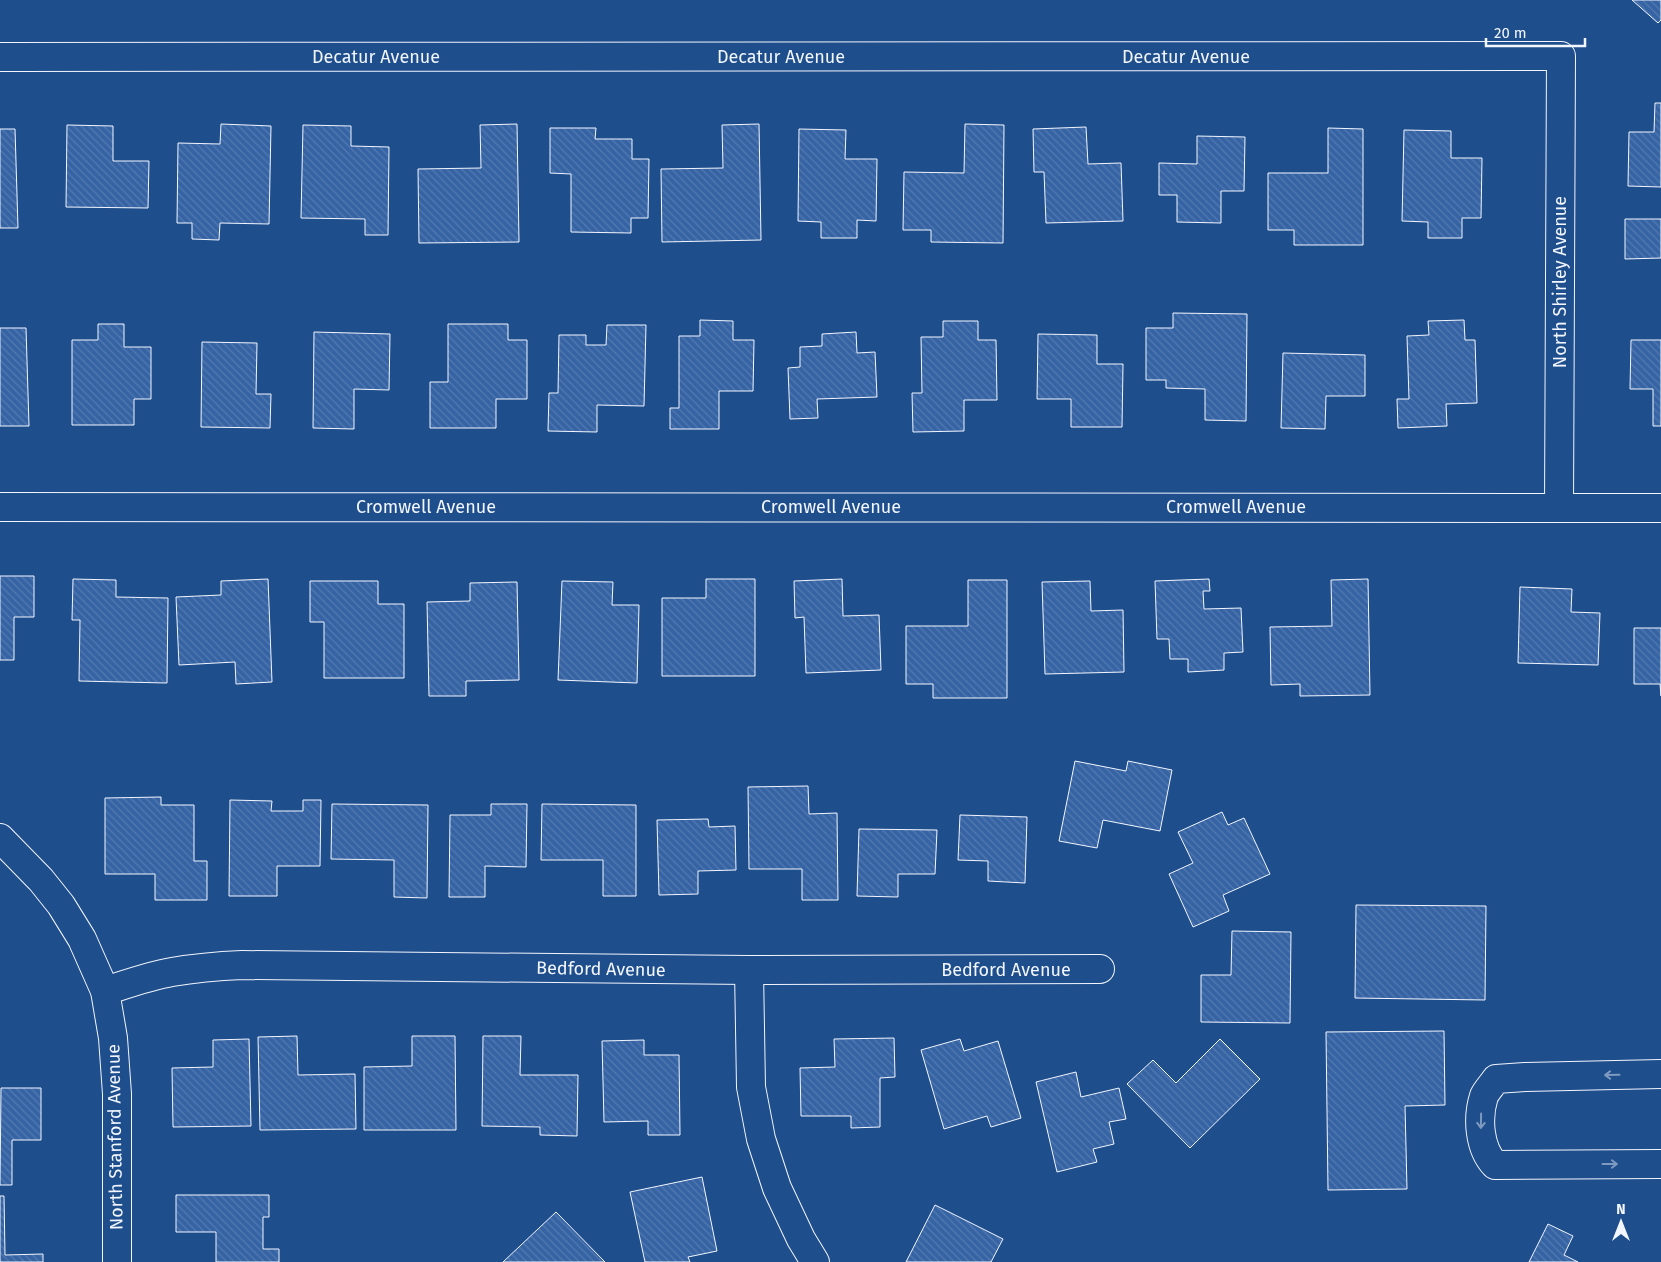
<svg xmlns="http://www.w3.org/2000/svg" width="1661" height="1262" font-family="'Fira Sans',sans-serif">
<style>
.building{fill:url(#building-back-hatch);stroke:#f2f6ff}
.lines{fill:none;stroke-linecap:round;stroke-linejoin:round}
.minor-casing{stroke:#f2f6ff;stroke-width:30}
.minor{stroke:#1f4e8c;stroke-width:28}
.oneway{stroke:#7e9ac0}
.labels{text-anchor:middle;stroke-width:4;stroke-linejoin:round;paint-order:stroke}
.street-label{font-size:18px;fill:#f2f6ff;stroke:#1f4e8c}
</style>
<defs>
<pattern id="building-back-hatch" width="6" height="6" patternUnits="userSpaceOnUse" patternTransform="scale(1.25)"><rect width="6" height="6" fill="#3563a3"/><path d="M-1 5l2 2M0 0l6 6M5-1l2 2" fill="none" stroke="#537ab1"/></pattern>
</defs>
<rect width="100%" height="100%" fill="#1f4e8c"/>
<g class="building">
<polygon points="1632,0 1661,0 1661,20 1658,23"/>
<polygon points="1655,103 1661,103 1661,187 1628,186 1629,132 1654,132"/>
<polygon points="221,124 271,126 269,224 220,223 219,240 192,239 192,223 177,223 178,143 220,144"/>
<polygon points="517,124 519,242 419,243 418,169 481,168 480,125"/>
<polygon points="759,124 761,240 662,242 661,169 723,168 722,125"/>
<polygon points="965,124 1004,125 1003,243 931,242 931,230 903,230 904,172 964,173"/>
<polygon points="67,125 113,126 113,161 149,161 148,208 66,207"/>
<polygon points="303,125 351,126 351,146 389,147 388,235 365,235 365,219 301,218"/>
<polygon points="1086,127 1088,164 1121,163 1123,221 1046,223 1044,172 1034,172 1033,129"/>
<polygon points="550,128 596,128 595,139 632,139 632,159 649,159 648,218 631,218 631,233 571,232 571,174 550,173"/>
<polygon points="1328,128 1363,129 1363,245 1294,245 1294,230 1268,230 1268,173 1328,173"/>
<polygon points="0,129 15,129 18,228 0,228"/>
<polygon points="799,129 846,130 845,159 877,159 876,221 857,220 857,238 821,238 821,222 798,221"/>
<polygon points="1404,130 1451,131 1451,158 1482,158 1481,218 1462,218 1462,238 1428,238 1428,222 1402,221"/>
<polygon points="1197,136 1245,137 1244,191 1221,191 1221,223 1177,222 1177,195 1159,195 1159,163 1197,164"/>
<polygon points="1625,219 1661,219 1661,258 1625,259"/>
<polygon points="1173,313 1247,314 1246,421 1205,420 1205,389 1166,388 1166,380 1146,380 1146,328 1173,328"/>
<polygon points="700,320 733,321 733,340 754,340 753,391 719,391 719,429 670,429 670,408 679,408 679,336 700,336"/>
<polygon points="1464,320 1465,340 1475,340 1477,403 1446,404 1447,426 1398,428 1397,399 1409,399 1407,336 1429,335 1428,321"/>
<polygon points="943,321 978,321 978,340 996,340 997,400 964,400 964,431 913,432 912,393 922,393 921,337 943,337"/>
<polygon points="98,324 124,324 124,347 151,347 151,399 134,399 134,425 72,425 72,340 98,340"/>
<polygon points="448,324 508,324 508,340 527,340 527,399 496,399 496,428 430,428 430,382 448,382"/>
<polygon points="607,325 646,325 644,406 597,405 597,432 548,431 549,393 558,393 559,335 586,335 586,345 606,345"/>
<polygon points="0,328 26,328 29,426 0,426"/>
<polygon points="314,332 390,334 389,390 354,389 354,429 313,428"/>
<polygon points="856,332 857,353 875,352 877,397 817,399 818,418 790,419 788,368 800,367 800,347 822,346 822,334"/>
<polygon points="1038,334 1097,335 1097,364 1123,364 1122,427 1071,427 1071,399 1037,399"/>
<polygon points="1631,340 1661,340 1661,426 1653,426 1653,389 1630,389"/>
<polygon points="202,342 257,343 256,394 271,394 270,428 201,427"/>
<polygon points="1283,353 1365,355 1365,396 1326,396 1325,429 1281,428"/>
<polygon points="0,576 34,576 34,617 14,617 14,660 0,660"/>
<polygon points="73,579 116,580 116,597 168,598 167,683 79,681 80,620 72,620"/>
<polygon points="268,579 272,682 236,684 235,662 179,665 176,597 221,595 221,581"/>
<polygon points="706,579 755,579 755,676 662,676 662,598 706,598"/>
<polygon points="842,579 843,616 879,615 881,670 806,673 804,617 795,618 794,581"/>
<polygon points="1209,579 1210,591 1203,591 1204,609 1241,608 1243,652 1224,653 1224,670 1188,672 1188,659 1170,659 1169,639 1157,639 1155,581"/>
<polygon points="1368,579 1370,695 1300,696 1300,684 1271,685 1270,627 1332,626 1331,580"/>
<polygon points="968,580 1007,580 1007,698 933,698 933,684 906,684 906,626 968,626"/>
<polygon points="310,581 378,581 378,604 404,604 404,678 324,678 324,622 310,622"/>
<polygon points="562,581 613,582 612,605 639,605 637,683 558,680"/>
<polygon points="1090,581 1091,611 1123,610 1124,672 1045,674 1042,582"/>
<polygon points="517,582 519,680 466,681 466,696 429,696 427,602 470,601 470,583"/>
<polygon points="1520,587 1572,589 1571,612 1600,613 1598,665 1518,663"/>
<polygon points="1634,628 1661,628 1661,696 1660,684 1634,684"/>
<polygon points="1075,761 1126,771 1128,761 1172,770 1160,831 1103,820 1097,848 1059,841"/>
<polygon points="808,786 809,814 837,813 838,900 802,900 802,869 749,869 748,787"/>
<polygon points="161,797 161,805 194,805 194,861 207,861 207,900 155,900 155,874 105,874 105,798"/>
<polygon points="230,800 272,801 271,811 303,811 303,800 321,800 320,866 277,866 277,896 229,896"/>
<polygon points="332,804 428,805 427,898 394,897 394,860 331,859"/>
<polygon points="491,804 527,804 526,867 485,866 485,897 449,897 450,815 491,815"/>
<polygon points="542,804 636,805 636,896 603,896 603,860 541,860"/>
<polygon points="1222,812 1228,825 1244,818 1270,874 1223,895 1229,911 1193,927 1169,874 1193,863 1178,832"/>
<polygon points="960,815 1027,817 1025,883 988,881 988,861 958,860"/>
<polygon points="708,819 709,827 735,826 736,870 698,871 698,894 659,895 657,820"/>
<polygon points="859,829 937,830 935,874 898,874 898,897 857,896"/>
<polygon points="1356,905 1486,906 1485,1000 1355,998"/>
<polygon points="1232,931 1291,932 1290,1023 1201,1022 1201,975 1231,975"/>
<polygon points="1444,1031 1445,1105 1405,1106 1407,1189 1328,1190 1326,1032"/>
<polygon points="297,1036 298,1075 355,1074 356,1129 260,1130 258,1037"/>
<polygon points="412,1036 455,1036 456,1130 364,1130 364,1067 412,1066"/>
<polygon points="483,1036 521,1036 520,1075 578,1075 577,1136 540,1135 540,1127 482,1126"/>
<polygon points="894,1038 895,1077 880,1078 880,1127 851,1128 851,1116 801,1116 800,1068 835,1067 834,1039"/>
<polygon points="249,1039 251,1126 173,1127 172,1068 213,1067 213,1040"/>
<polygon points="960,1039 964,1051 998,1041 1021,1118 991,1127 987,1116 944,1129 921,1050"/>
<polygon points="1220,1039 1260,1079 1190,1148 1127,1084 1153,1060 1176,1083"/>
<polygon points="644,1040 644,1055 679,1055 680,1135 648,1135 648,1121 604,1122 602,1041"/>
<polygon points="1076,1072 1081,1097 1119,1088 1126,1119 1109,1122 1114,1144 1093,1149 1097,1162 1057,1172 1036,1082"/>
<polygon points="1,1088 41,1088 41,1140 12,1140 12,1185 0,1185"/>
<polygon points="702,1177 717,1251 688,1257 690,1262 645,1262 630,1192"/>
<polygon points="176,1195 269,1195 269,1217 263,1217 263,1249 279,1249 279,1262 216,1262 216,1232 176,1232"/>
<polygon points="0,1196 4,1196 5,1255 43,1254 43,1262 0,1262"/>
<polygon points="935,1205 1003,1239 991,1262 906,1262"/>
<polygon points="556,1212 605,1262 503,1262"/>
<polygon points="1548,1224 1573,1236 1564,1255 1578,1262 1529,1262"/>
</g>
<g class="lines">
<defs>
<g id="minor">
<polyline points="0,57 1561,56 1559,507"/>
<polyline points="0,507 1661,508"/>
<polyline points="0,838 41,880 61,905 82,939 105,991 113,1038 117,1094 117,1262"/>
<polyline points="749,970 751,1087 761,1139 777,1188 801,1239 815,1262"/>
<path d="M105,991C127,984 149,976 172,972C195,968 218,966 242,965L749,970L1100,969"/>
<path d="M1661,1074L1525,1077L1496,1079C1492,1085 1487,1090 1484,1096C1477,1118 1479,1148 1495,1165L1661,1164"/>
</g>
</defs>
<use href="#minor" class="minor-casing"/>
<use href="#minor" class="minor"/>
</g>
<defs><path id="oneway-shaft" d="M-6 0H5M1.5-3L5.5 0L1.5 3" fill="none" stroke-width="1.6" stroke-linecap="round" stroke-linejoin="round" transform="scale(1.25)"/></defs>
<g class="oneway">
<use href="#oneway-shaft" transform="translate(1612 1075) rotate(179)"/>
<use href="#oneway-shaft" transform="translate(1481 1121) rotate(91)"/>
<use href="#oneway-shaft" transform="translate(1610 1164)"/>
</g>
<g class="labels">
<g class="street-label">
<text x="376" y="63">Decatur Avenue</text>
<text x="781" y="63">Decatur Avenue</text>
<text x="1186" y="63">Decatur Avenue</text>
<text transform="translate(1560 282) rotate(-90)" y="6">North Shirley Avenue</text>
<text x="426" y="513">Cromwell Avenue</text>
<text x="831" y="513">Cromwell Avenue</text>
<text x="1236" y="513">Cromwell Avenue</text>
<text transform="translate(601 969) rotate(1)" y="6">Bedford Avenue</text>
<text x="1006" y="976">Bedford Avenue</text>
<text transform="translate(115 1137) rotate(-91)" y="6">North Stanford Avenue</text>
</g>
</g>
<g transform="translate(1621 1222)" stroke="#1f4e8c" stroke-width="4" paint-order="stroke">
<path d="M0-4L9 19L0 12L-9 19Z" fill="#f2f6ff"/>
<text y="-8" font-size="14" font-weight="bold" text-anchor="middle" fill="#f2f6ff">N</text>
</g>
<path d="M1486 38v8h99v-8" fill="none" stroke="#f2f6ff" stroke-width="2.5"/>
<text x="1494" y="38" font-size="15" fill="#f2f6ff" stroke="#1f4e8c" stroke-width="4" paint-order="stroke">20 m</text>
</svg>
